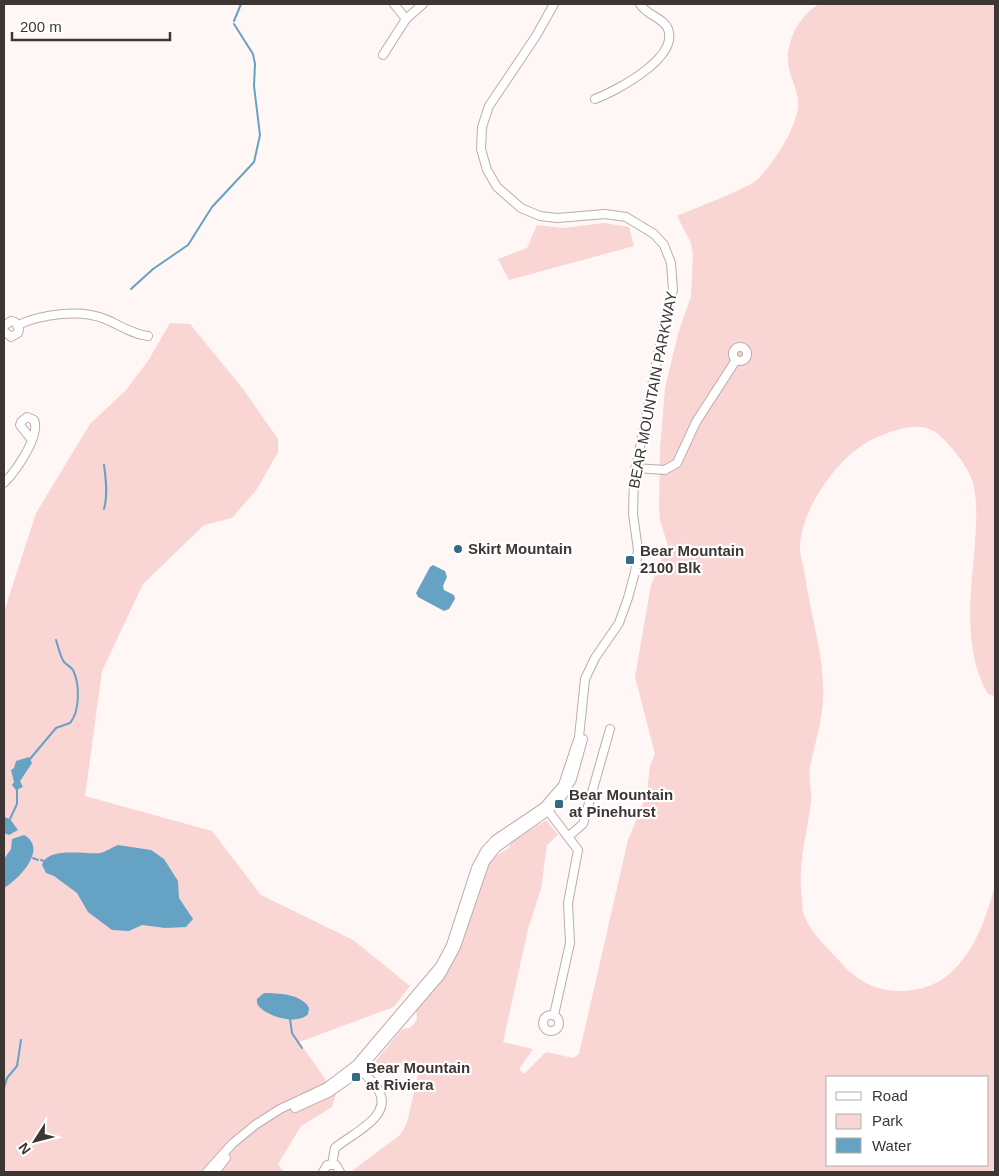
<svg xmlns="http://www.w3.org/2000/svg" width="999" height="1176" font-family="Helvetica,sans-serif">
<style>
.green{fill:#f9d5d3;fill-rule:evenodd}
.water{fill:#65a2c3}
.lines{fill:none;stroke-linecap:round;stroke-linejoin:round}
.stream{stroke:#65a2c3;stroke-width:2}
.minor-casing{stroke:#beabaa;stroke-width:10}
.minor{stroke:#fff;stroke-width:8}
.poi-dot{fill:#346a85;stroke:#fff;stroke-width:2}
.labels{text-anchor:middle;stroke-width:4.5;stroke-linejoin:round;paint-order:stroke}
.street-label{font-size:15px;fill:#3d3635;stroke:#fff}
.poi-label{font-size:15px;font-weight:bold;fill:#3d3635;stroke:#fff;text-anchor:start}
</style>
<rect width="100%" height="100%" fill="#fff7f6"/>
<g class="green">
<path d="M819,4H995V696L988,694C962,650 971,593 975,543C976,522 979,496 970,475C964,462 950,444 939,435C923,421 903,428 885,434C862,442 846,456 831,475C816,494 800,523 800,548C800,557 804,567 805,576C811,617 825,658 823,700C822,723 814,745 810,768C808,779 812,790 811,802C807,834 797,866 802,898C803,904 801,909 804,915C811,934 829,949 842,964C862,986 884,994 913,990C963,984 985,927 995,884V1172H355L353,1170L400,1135L407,1123L420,1066L412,1064L375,1074L369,1069L402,1029L410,1028L417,1020L416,1011L442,980L457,955L489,864L494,857L509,848L511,842L546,820L558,835L547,845L541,889L528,929L503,1042L533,1049L519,1069L524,1074L546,1052L573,1058L579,1054L628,840L647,793L650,766L655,754L635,677L651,585L668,546L660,520L659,507L660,449L665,388L678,334L691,296L693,255L691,243L677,216C693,209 749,188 758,179C773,164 799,125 798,103C798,89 789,76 788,62C786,40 801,14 819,4ZM828,1077H988V1165H828Z"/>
<polygon points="604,223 629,227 634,246 509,280 498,259 527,248 537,225 563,228"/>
<polygon points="170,323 190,324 243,389 278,439 278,452 257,489 232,518 204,525 143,584 102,671 85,796 212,831 261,895 353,940 410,986 394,1007 299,1042 336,1094 332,1107 301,1126 278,1164 284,1172 4,1172 4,612 36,513 90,424 126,390 148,361"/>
</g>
<g class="water">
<polygon points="433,565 445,571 447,577 443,586 444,590 454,595 455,599 449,609 444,611 418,597 416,593 430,567"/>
<polygon points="29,757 32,763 20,781 23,787 16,790 12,785 14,782 11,770 14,768 16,761"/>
<polygon points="4,817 10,819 18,830 9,835 4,833"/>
<path d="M24,835C49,849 18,880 4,888V859L11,849L12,839Z"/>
<path d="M118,845L151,850L164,859L178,881L179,898L193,919L186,927L165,928L142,925L129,931L112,930L88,912L77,893L54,876L46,873L42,865C48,846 85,855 100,853C106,852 112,847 118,845Z"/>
<path d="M264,993C277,993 302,994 309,1008L308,1014C298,1026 262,1016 257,1003V999Z"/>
</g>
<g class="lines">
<g class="stream">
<polyline points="234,21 241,4"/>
<polyline points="131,289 153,269 188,245 212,207 254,162 260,135 254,86 255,64 253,54 234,24"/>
<path d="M104,465C106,479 108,495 104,509"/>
<path d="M30,759L56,728L70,723C80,711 80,684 73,670C71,667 67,665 64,662C60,656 58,646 56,640"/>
<polyline points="10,819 17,804 17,789"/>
<polyline points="33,858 38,860"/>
<polyline points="41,860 44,861"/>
<polyline points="290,1019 292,1033 302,1048"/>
<polyline points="4,1088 7,1078 17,1066 21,1040"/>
</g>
<defs>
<g id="minor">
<polyline points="394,4 406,19"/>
<polyline points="383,55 406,19 423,4"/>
<path d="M595,99C616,91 679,58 668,29C663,17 647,16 640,4"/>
<path d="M18,325C42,314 80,309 105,319C120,325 131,334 148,336"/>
<polyline points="4,326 11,321 15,322 19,329 18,333 11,337 4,331"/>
<circle cx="740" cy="354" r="7"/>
<polyline points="635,468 665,470 677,463 696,422 736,360"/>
<path d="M4,483C15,472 41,436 34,420L27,417L21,422L20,425L31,439"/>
<polyline points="546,808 578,850 568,903 570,943 554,1015"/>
<polyline points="569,836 583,824 610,729"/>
<circle cx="551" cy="1023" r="8"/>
<polyline points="295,1108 330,1092 356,1074 440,976 456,947 485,862 496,848 548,811 563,795 572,779 583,739"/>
<path d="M332,1164L335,1148C351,1134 393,1117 379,1091C374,1082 364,1074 358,1067"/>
<polyline points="207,1172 232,1144 255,1125 280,1109 327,1087 356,1065 440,966 451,945 476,868 485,851 495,840 544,807 563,785 579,737 585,679 595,658 619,623 628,598 635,572 638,550 633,514 634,478 664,324 673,290 671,263 664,245 654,234 626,217 605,214 557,218 540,216 521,208 497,187 487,170 481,149 482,127 489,106 536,36 554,4"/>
<polyline points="215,1172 226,1158"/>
<polyline points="323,1172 327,1165 336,1165 340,1172"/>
</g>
</defs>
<use href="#minor" class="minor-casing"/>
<use href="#minor" class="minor"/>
</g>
<g class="poi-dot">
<circle cx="458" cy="549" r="5"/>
<rect x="625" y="555" width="10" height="10" rx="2.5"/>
<rect x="554" y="799" width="10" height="10" rx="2.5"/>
<rect x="351" y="1072" width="10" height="10" rx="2.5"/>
</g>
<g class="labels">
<g class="street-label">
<text transform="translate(653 390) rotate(-79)" y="5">BEAR MOUNTAIN PARKWAY</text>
</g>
<g class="poi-label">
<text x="468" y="554">Skirt Mountain</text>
<text x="640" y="556">Bear Mountain<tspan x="640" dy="17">2100 Blk</tspan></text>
<text x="569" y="800">Bear Mountain<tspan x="569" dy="17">at Pinehurst</tspan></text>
<text x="366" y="1073">Bear Mountain<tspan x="366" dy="17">at Riviera</tspan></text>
</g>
</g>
<rect width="999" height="1176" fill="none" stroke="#3d3635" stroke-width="10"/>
<rect x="826" y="1076" width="162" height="90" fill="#ffffff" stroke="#b1afae"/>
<rect x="836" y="1092" width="25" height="8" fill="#ffffff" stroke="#b1afae"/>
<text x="872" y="1101" font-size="15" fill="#3d3635">Road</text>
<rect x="836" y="1114" width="25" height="15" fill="#f9d5d3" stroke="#b1afae"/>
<text x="872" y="1126" font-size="15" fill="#3d3635">Park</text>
<rect x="836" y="1138" width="25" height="15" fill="#65a2c3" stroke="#b1afae"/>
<text x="872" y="1151" font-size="15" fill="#3d3635">Water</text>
<g transform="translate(35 1141) rotate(234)" stroke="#ffffff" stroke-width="4" paint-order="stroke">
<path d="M0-4L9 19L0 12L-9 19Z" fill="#3d3635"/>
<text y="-8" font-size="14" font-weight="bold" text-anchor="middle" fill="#3d3635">N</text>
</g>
<path d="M12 32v8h158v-8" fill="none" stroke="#3d3635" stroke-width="2.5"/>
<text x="20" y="32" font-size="15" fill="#3d3635" stroke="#ffffff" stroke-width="4" paint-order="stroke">200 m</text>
</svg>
